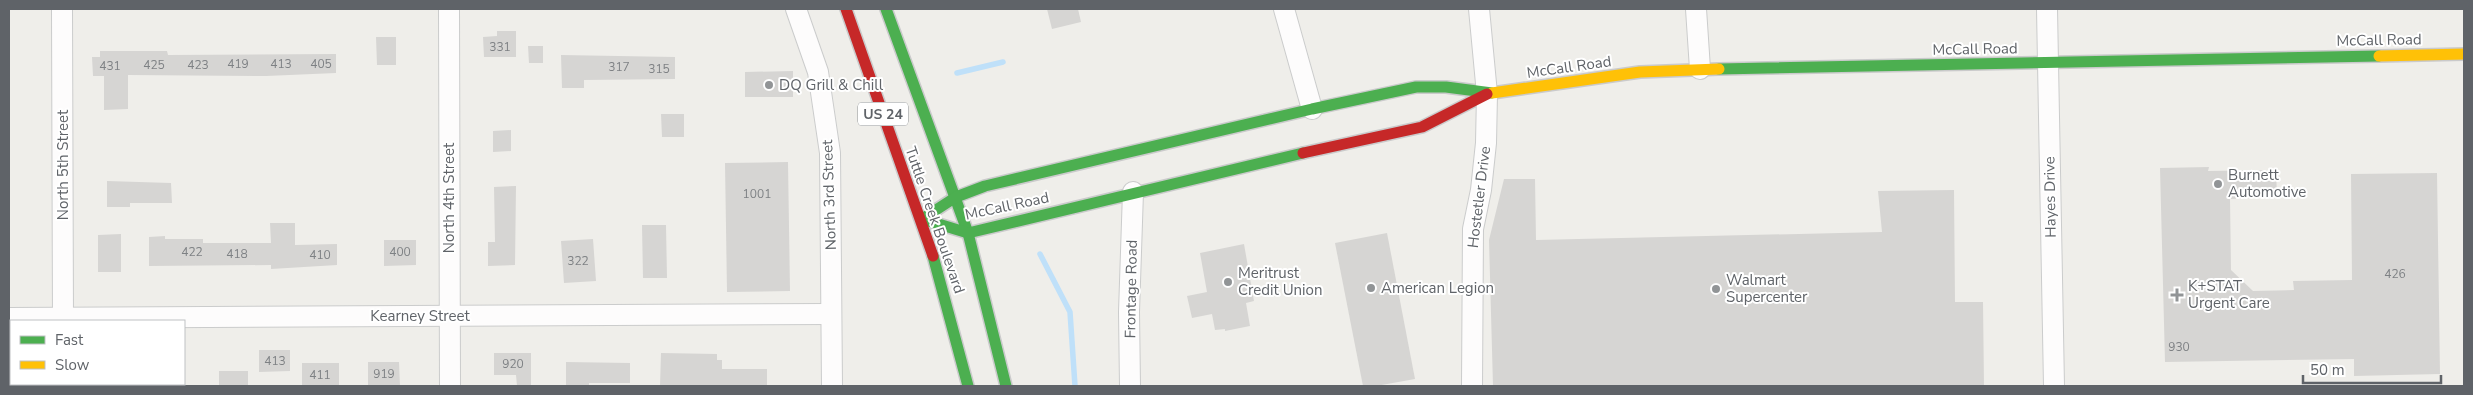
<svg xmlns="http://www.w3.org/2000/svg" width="2473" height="395" font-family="'Nunito Sans',sans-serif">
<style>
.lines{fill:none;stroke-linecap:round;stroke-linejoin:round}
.stream{stroke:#bfe0f9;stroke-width:5.5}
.building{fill:#d6d5d3}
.street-casing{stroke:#cbcccc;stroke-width:22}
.fast-casing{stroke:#cacacb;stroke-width:14}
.slow-casing{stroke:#cacacb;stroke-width:14}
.jam-casing{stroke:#cacacb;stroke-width:14}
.street{stroke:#fdfcfc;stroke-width:20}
.fast{stroke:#4caf50;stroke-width:11}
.slow{stroke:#ffc107;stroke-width:11}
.jam{stroke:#c62828;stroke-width:11}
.poi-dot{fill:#919496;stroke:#fff;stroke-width:2}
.labels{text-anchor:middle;stroke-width:4;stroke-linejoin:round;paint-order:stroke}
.number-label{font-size:12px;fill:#7e8184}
.shield{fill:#fff;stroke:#8f9295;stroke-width:1}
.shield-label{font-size:14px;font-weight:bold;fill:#5f6368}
.street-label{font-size:15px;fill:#5f6368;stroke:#fff}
.poi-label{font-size:15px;fill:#5f6368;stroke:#fff;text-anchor:start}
</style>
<rect width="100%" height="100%" fill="#efeeea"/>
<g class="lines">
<g class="stream">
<polyline points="957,73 1003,62"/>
<polyline points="1040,254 1070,312 1075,386"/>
</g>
</g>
<g class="building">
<polygon points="1047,9 1078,9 1081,22 1052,29"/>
<polygon points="497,31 516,31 516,57 484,57 483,37 497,36"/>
<polygon points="376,37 396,37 396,65 377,65"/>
<polygon points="528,46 543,46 543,63 529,63"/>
<polygon points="100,51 167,51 168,55 336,54 336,73 266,76 128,75 128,109 104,110 104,76 93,76 92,57 100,57"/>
<polygon points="561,55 675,57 675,79 584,80 584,88 562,88"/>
<polygon points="793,71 793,97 745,97 745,72"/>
<polygon points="661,114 684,114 684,137 662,137"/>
<polygon points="511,130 511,151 493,152 493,131"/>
<polygon points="788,162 790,291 727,292 725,163"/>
<polygon points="2209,167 2208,171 2276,170 2277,197 2230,199 2231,270 2253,291 2294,290 2293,281 2352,280 2351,174 2437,173 2440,374 2354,376 2354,359 2165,362 2160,168"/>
<polygon points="1504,179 1535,179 1536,240 1882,232 1878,191 1954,190 1955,302 1983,302 1984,386 1493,386 1489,240"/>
<polygon points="107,181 171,183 172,203 130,203 130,207 107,207"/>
<polygon points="516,186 515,265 488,266 488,242 495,242 494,187"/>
<polygon points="270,223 295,223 295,245 337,244 337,265 271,269 271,265 149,266 149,237 165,236 165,239 203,239 203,243 271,243"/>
<polygon points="642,225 666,225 667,278 643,278"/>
<polygon points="1387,233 1415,379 1376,386 1363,386 1335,243"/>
<polygon points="121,234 121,272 98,272 98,235"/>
<polygon points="593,239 596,281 564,283 561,241"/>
<polygon points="384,240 416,240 416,265 384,266"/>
<polygon points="1244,244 1254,301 1246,303 1250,326 1225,331 1225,329 1215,330 1212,314 1192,318 1187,296 1207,292 1200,253"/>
<polygon points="259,350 290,350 290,371 259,372"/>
<polygon points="494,353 531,353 531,386 517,386 516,375 494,375"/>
<polygon points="661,353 717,354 717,360 722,360 722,369 767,369 767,386 660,386"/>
<polygon points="368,362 399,362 400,386 368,386"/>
<polygon points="566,362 630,363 630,383 589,383 589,386 566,386"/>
<rect x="302" y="363" width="37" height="23"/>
<rect x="219" y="371" width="29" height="15"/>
</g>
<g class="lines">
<defs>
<g id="street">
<polyline points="62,9 63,321"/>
<polyline points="449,9 450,386"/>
<polyline points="796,9 818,72 830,153 832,386"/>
<polyline points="1284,9 1312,109"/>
<polyline points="1696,9 1700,69"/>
<polyline points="2047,9 2054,386"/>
<polyline points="9,318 831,314"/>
<polyline points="63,384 63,386"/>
<polyline points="1130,386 1129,312 1133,192"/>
<polyline points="1472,386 1473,229 1481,190 1486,143 1487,94 1479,9"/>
</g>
<g id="fast">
<polyline points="886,9 968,233 1006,386"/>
<polyline points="1719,69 2379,56"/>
<polyline points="922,219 956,197 985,186 1312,109 1416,87 1446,87 1492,93"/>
<polyline points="922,219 968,233 1303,153"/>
<polyline points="933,256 968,386"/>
</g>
<g id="slow">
<polyline points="2379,56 2464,54"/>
<polyline points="1492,93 1640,72 1719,69"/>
</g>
<g id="jam">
<polyline points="846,9 933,256"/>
<polyline points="1303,153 1422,127 1487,94"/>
</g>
</defs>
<use href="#street" class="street-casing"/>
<use href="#fast" class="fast-casing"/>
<use href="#slow" class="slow-casing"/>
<use href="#jam" class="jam-casing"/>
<use href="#street" class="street"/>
<use href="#fast" class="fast"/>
<use href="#slow" class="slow"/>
<use href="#jam" class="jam"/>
</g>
<g class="poi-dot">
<circle cx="769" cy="85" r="5"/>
<circle cx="2218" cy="184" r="5"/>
<circle cx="1228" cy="282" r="5"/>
<circle cx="1371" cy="288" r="5"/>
<circle cx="1716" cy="289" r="5"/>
<path d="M2174.5 287.5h5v5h5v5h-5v5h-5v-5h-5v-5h5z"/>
</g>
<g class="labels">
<g class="number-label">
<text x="500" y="51">331</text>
<text x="238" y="68">419</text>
<text x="281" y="68">413</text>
<text x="321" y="68">405</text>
<text x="154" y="69">425</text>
<text x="198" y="69">423</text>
<text x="110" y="70">431</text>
<text x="619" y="71">317</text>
<text x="659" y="73">315</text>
<text x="757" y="198">1001</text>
<text x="192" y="256">422</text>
<text x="400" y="256">400</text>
<text x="237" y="258">418</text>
<text x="320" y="259">410</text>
<text x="578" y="265">322</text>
<text x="2395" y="278">426</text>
<text x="2179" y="351">930</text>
<text x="275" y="365">413</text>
<text x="513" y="368">920</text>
<text x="384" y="378">919</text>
<text x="320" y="379">411</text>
</g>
<rect class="shield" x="858" y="102.5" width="50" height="23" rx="4"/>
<g class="shield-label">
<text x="883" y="119">US 24</text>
</g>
<g class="street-label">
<text transform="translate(2379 40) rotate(-1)" y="5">McCall Road</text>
<text transform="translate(1975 49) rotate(-1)" y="5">McCall Road</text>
<text transform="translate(1569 67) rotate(-8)" y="5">McCall Road</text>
<text transform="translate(63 165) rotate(-90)" y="5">North 5th Street</text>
<text transform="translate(829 195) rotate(-92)" y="5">North 3rd Street</text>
<text transform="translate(1479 197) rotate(-83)" y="5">Hostetler Drive</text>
<text transform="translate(2050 197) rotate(-91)" y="5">Hayes Drive</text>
<text transform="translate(449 198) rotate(-90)" y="5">North 4th Street</text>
<text transform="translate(1007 206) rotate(-12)" y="5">McCall Road</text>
<text transform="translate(935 220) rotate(71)" y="5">Tuttle Creek Boulevard</text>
<text transform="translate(1131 289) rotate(-89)" y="5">Frontage Road</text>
<text x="420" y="321">Kearney Street</text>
</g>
<g class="poi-label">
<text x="779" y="90">DQ Grill &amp; Chill</text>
<text x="2228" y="180">Burnett<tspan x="2228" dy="17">Automotive</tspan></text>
<text x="1238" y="278">Meritrust<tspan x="1238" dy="17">Credit Union</tspan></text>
<text x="1726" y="285">Walmart<tspan x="1726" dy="17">Supercenter</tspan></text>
<text x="2188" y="291">K+STAT<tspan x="2188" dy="17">Urgent Care</tspan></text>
<text x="1381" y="293">American Legion</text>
</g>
</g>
<rect width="2473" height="395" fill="none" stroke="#5f6368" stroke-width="20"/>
<rect x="10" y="320" width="175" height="65" fill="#ffffff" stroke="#bfc1c3"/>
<rect x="20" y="336" width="25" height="8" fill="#4caf50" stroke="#bfc1c3"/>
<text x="55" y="345" font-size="15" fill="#5f6368">Fast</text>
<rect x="20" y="361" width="25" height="8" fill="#ffc107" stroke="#bfc1c3"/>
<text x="55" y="370" font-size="15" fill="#5f6368">Slow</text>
<path d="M2303 375v8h138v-8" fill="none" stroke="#5f6368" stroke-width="2.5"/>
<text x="2310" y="375" font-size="15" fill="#5f6368" stroke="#ffffff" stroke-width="4" paint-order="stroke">50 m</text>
</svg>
